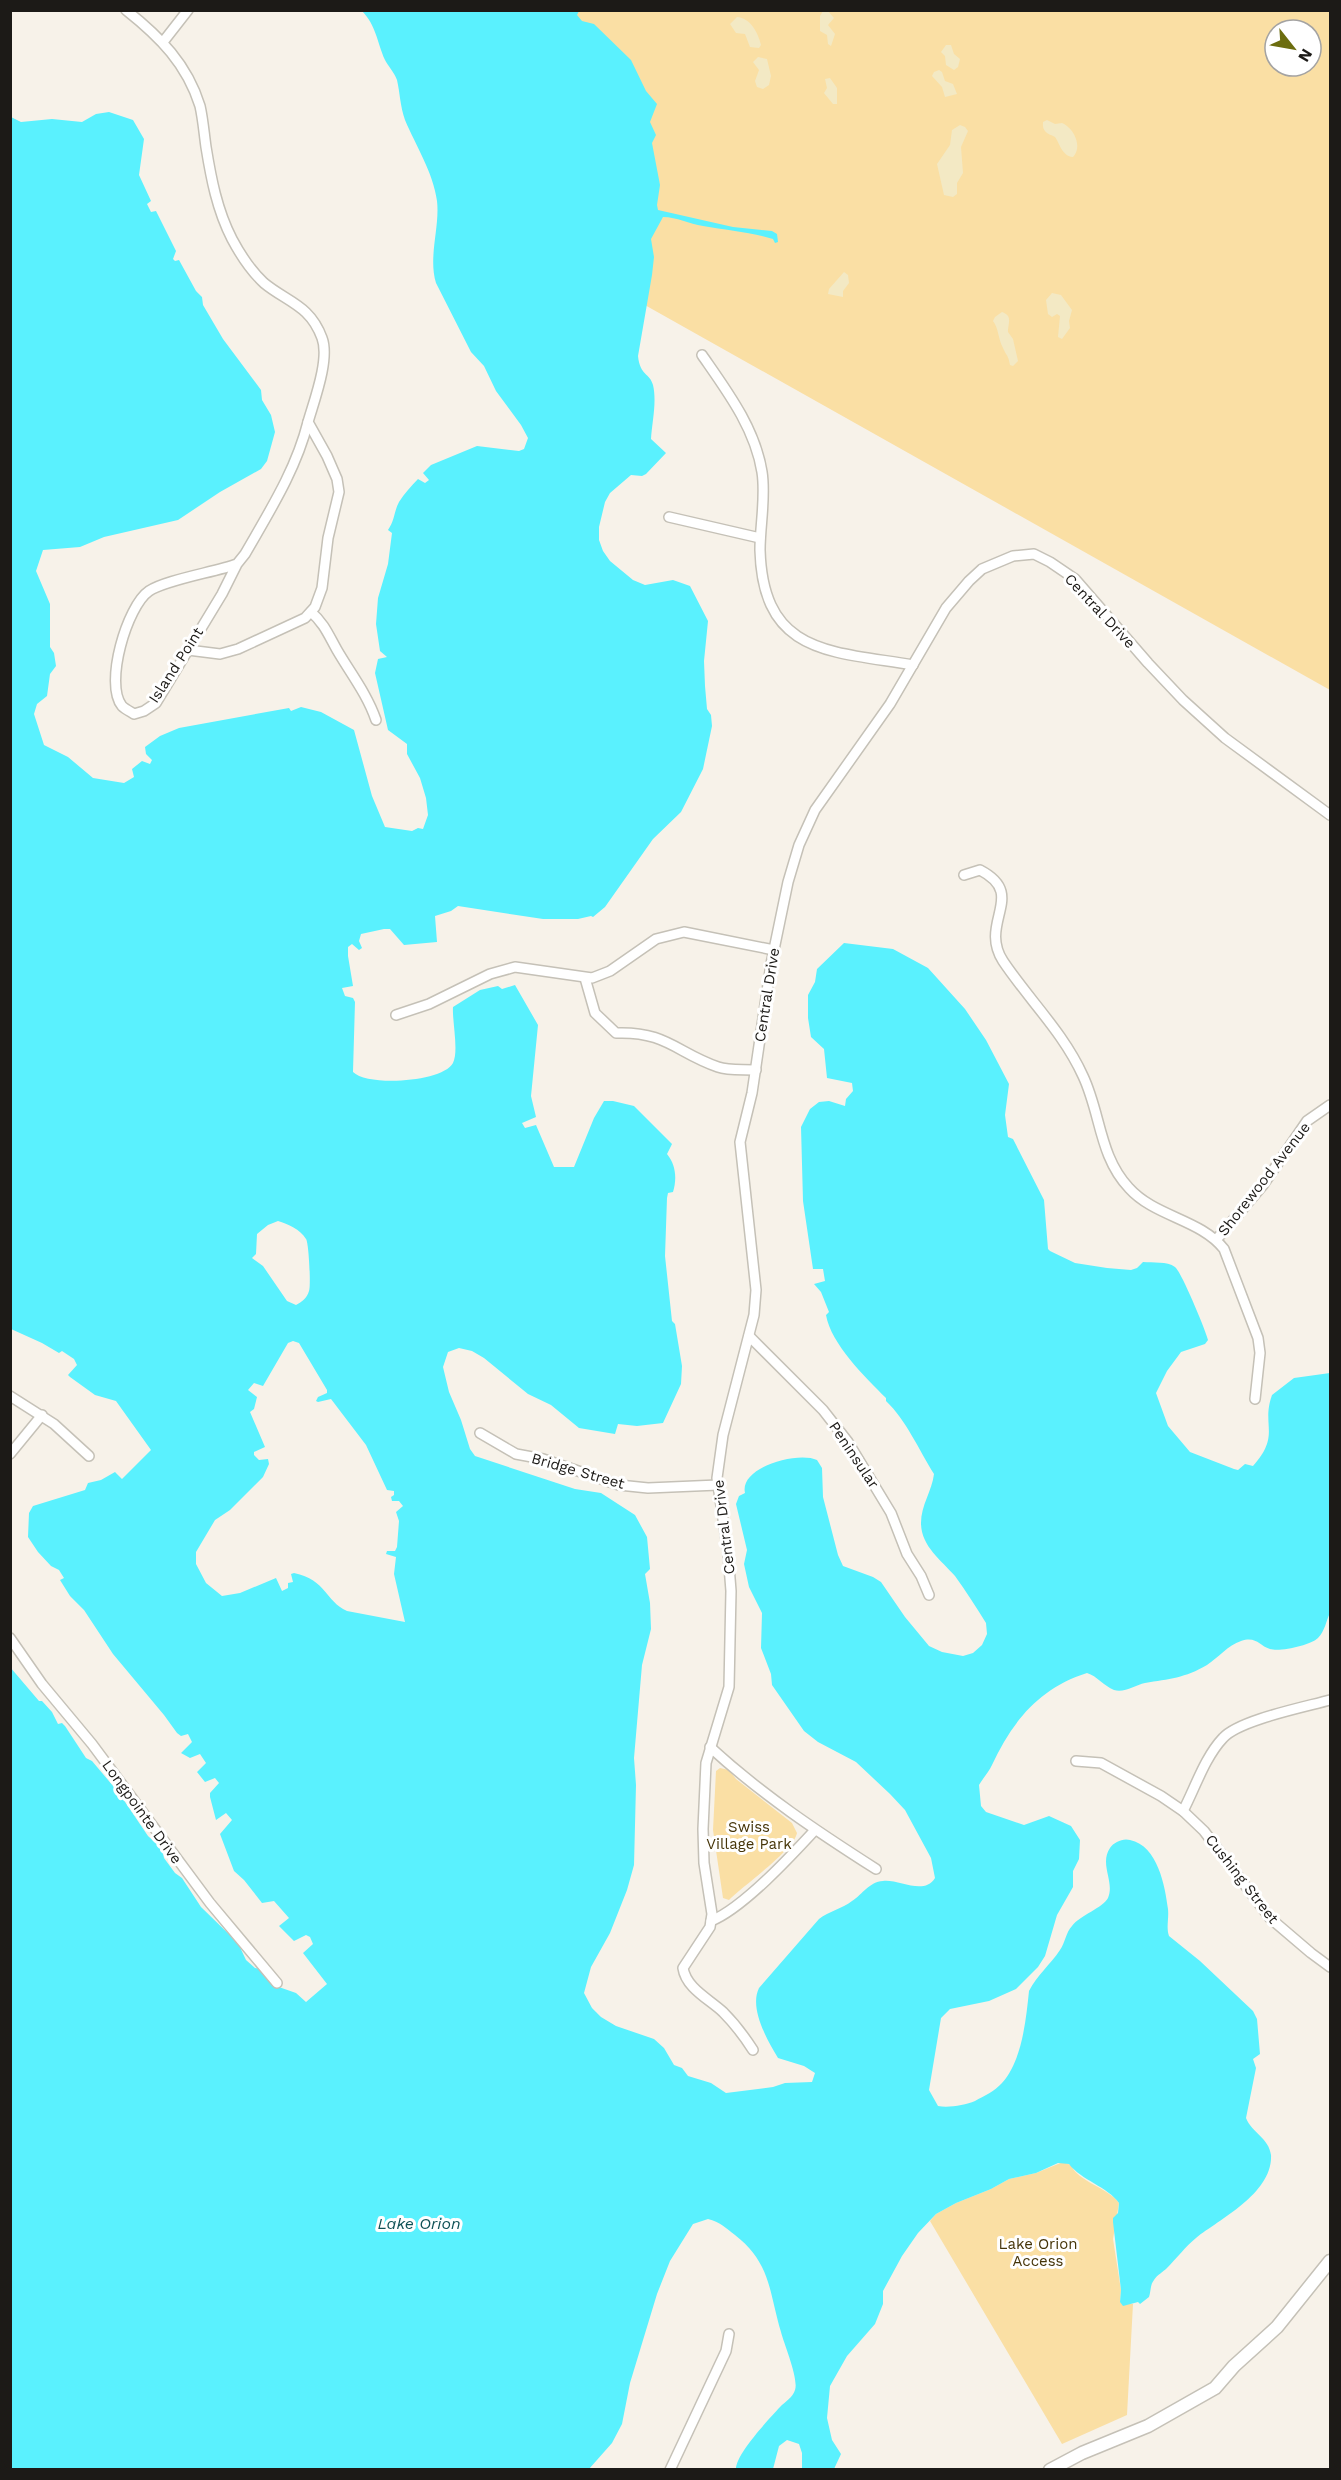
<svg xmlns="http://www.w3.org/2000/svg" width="1341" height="2480" font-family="'Work Sans',sans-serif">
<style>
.green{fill:#fadfa4;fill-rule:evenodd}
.sand{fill:#f3e9c4}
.water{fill:#5af1fe;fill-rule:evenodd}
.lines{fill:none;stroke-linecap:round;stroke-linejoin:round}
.minor-casing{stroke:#c5c1b7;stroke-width:12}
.tertiary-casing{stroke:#c5c1b7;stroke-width:15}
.minor{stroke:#fff;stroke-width:9}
.tertiary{stroke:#fff;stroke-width:12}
.labels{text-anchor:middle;stroke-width:6;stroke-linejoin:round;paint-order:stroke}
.street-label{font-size:15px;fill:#1c1a17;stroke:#fff}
.park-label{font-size:15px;fill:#453408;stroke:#fff}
.water-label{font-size:16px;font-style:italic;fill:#0e5156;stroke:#fff}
</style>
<rect width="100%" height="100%" fill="#f7f2e9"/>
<g class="green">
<path d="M541,11H1330V690L442,191ZM1275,30H1311V66H1275Z"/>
<path d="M720,1768L729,1770L736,1779L792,1823L797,1833C794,1850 743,1886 729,1900L723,1898L713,1830L716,1771Z"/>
<path d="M1063,2162L1071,2165C1078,2182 1109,2188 1119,2203L1113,2239L1121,2290L1120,2302L1133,2304L1127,2415L1062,2444L930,2221L936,2214L956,2203L991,2189L1009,2179L1036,2173Z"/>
</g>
<g class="sand">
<polygon points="827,10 834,18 828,25 835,34 831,46 828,44 827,35 820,31 820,16 823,11"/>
<path d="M737,17C750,18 758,32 761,45L759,48L750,47L745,34L736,33L730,24Z"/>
<polygon points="946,45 951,45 954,54 960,59 958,67 954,70 946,65 945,56 941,52"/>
<polygon points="758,57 767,59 771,76 769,85 763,89 757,87 755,81 759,70 753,62"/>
<polygon points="939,70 942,72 945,81 953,84 957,94 945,97 942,87 932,76 934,72"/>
<polygon points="830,78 837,88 837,104 833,104 824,93 827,88 825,79"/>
<path d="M1047,120L1055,124L1062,123C1074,128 1083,147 1073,157C1062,156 1060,144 1055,137C1047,133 1042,132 1043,122Z"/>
<polygon points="960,125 965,127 968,131 961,147 963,173 957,183 957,194 953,197 944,195 937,164 950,145 952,130"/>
<polygon points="844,272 848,275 849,283 843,291 843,297 828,294 829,289"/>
<polygon points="1052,293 1061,295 1072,310 1069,321 1070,328 1062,339 1058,337 1060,316 1057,314 1052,317 1048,314 1046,300"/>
<path d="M1002,312C1013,316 1008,323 1008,332L1013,339L1018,361L1013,366L1010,365C1008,354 1007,357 1003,348C998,339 999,329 993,321L995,317Z"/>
</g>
<path class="water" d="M362,11H579L577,15L582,21L594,24L631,60L646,91L657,104L650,122L656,135L652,143L660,185L657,205L658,210L733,227L772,231L777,234L778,242L775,243L773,239C750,232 726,230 703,226C689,224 677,217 663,217L651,239L654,257L652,275L638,356C640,376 650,373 653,385C657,402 652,422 651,439L666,453L646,474L642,476L631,475L610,493L605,502L599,527V540L603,551L610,561L633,580L645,585L673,580L690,586L708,621L704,661L705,686L707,709L711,715L712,726L703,769L681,812L653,839L605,907L593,917L591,916L578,919H543L458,906L451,911L435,916L437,942L404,945L390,929H384L361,934L359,941L362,948L359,950L352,944L348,947V956L353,986L342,988L345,996L353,998L355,1002L353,1072C368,1087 443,1082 453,1063C459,1051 452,1021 453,1007L480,990L498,986L502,989L515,985L538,1025L531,1096L536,1117L522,1123L525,1128L536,1125L554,1167H574L594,1118L604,1101H613L634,1106L672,1144L667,1154C676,1165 677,1179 673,1192L668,1193L667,1198L665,1256L672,1321L675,1324L682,1366L681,1384L663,1423L637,1426L618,1424L615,1434L579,1428L551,1405L528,1394L484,1358L472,1351L459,1348L448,1352L443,1367L449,1392L461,1420L470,1449L475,1456L575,1489L601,1493L635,1515L647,1537L650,1569L645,1574L650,1603L651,1629L642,1665L634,1758L636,1785L634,1865L627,1890L610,1933L591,1967L584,1993L592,2008L601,2017L616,2026L654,2039L664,2048L674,2065L682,2068L688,2076L711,2083L726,2093L773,2087L785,2083L812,2082L815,2073L804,2066L778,2058C767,2040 749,2008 759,1988L819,1919C829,1911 842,1909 852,1901C863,1894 869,1882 883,1881C899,1879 924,1896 935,1878L931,1858L905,1810L890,1794L856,1762L818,1742L804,1731L772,1685L771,1674L761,1648L762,1613L749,1587L744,1564L747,1550L736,1504L739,1496L745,1493C739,1467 798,1451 817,1460L822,1468L823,1497L838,1555L843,1566L873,1577L881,1582L905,1617L929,1646L942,1652L963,1656L973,1653L982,1645L987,1634L986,1623C976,1607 966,1591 955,1576C941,1560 921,1546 921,1523C921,1505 932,1491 934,1474C919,1450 906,1420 886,1401V1398C865,1377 831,1344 826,1315L829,1312L821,1292L814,1284L825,1281L823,1269H813L803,1201L801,1127L810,1109L819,1102L829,1101L845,1106L846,1099L853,1091L852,1083L827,1078L824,1049L811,1037L808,1018V995L815,982L817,969L844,943L893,949L928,968L965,1009L986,1040L1009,1084L1005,1115L1008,1137L1013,1139L1044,1200L1048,1249L1050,1251L1075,1263L1107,1268L1131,1270L1137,1268L1143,1262C1153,1263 1167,1261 1175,1267C1181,1271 1206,1331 1208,1340L1205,1344L1181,1352L1167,1371L1156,1393L1168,1426L1190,1452L1234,1469L1238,1470L1245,1464L1253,1466C1281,1435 1261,1426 1272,1395L1294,1378L1330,1373V1613C1326,1621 1325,1631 1318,1638C1311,1645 1281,1652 1270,1649C1259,1646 1257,1636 1241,1641C1228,1645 1218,1658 1207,1665C1185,1678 1169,1679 1145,1683C1135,1685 1125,1693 1114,1690C1104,1686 1097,1676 1087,1673C1039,1688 1012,1722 992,1765C989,1772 983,1778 979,1785L981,1806L986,1812L1024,1825L1049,1816L1071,1826L1080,1840L1079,1859L1073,1871V1887L1057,1915L1045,1956L1038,1967L1016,1989L989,2001L950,2009L941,2018L929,2090L938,2106C949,2108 965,2105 975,2101C984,2096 995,2091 1002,2083C1022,2061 1026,2020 1029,1991C1037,1975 1050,1965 1060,1950C1065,1943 1066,1932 1072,1926C1080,1915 1103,1908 1108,1898C1115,1882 1099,1864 1110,1848C1114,1842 1123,1838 1130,1840C1158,1846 1165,1886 1168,1909C1169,1919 1166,1927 1169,1936L1200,1961L1253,2011L1257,2019L1260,2054L1253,2059L1256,2068L1246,2118C1252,2133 1269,2138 1271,2155C1273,2193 1220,2219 1196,2238C1185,2247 1177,2258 1167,2268C1163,2272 1157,2275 1154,2280C1150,2285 1151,2291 1149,2297L1140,2304L1138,2302L1123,2306L1120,2302L1121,2290L1113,2222V2218L1118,2213L1119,2203C1108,2187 1081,2180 1069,2164L1058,2163L1036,2173L1009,2179L991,2189L956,2203L936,2214L918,2233L902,2256L883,2291V2304L875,2324L847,2356L830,2386L827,2418L832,2440L841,2454L834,2469H802V2453L799,2444L787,2440L779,2446L773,2469H736C736,2454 768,2420 780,2407C785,2402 793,2397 795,2390C799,2379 784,2344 781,2332C769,2292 771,2263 735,2235C726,2228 720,2222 708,2219L693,2224L670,2261L657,2294L630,2383L622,2424L612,2443L589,2469H11L10,1667L39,1701H42L52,1712L58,1724L62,1723L65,1726L86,1758L92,1761L119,1793L148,1836L162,1849L164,1858L175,1873L182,1878L201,1907L238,1943L246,1960L255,1968L261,1969L276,1986L296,1993L306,2002L327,1984L303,1953L313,1944L310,1937L306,1935L294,1941L279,1926L289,1918L274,1901L262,1903L244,1880L234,1871L220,1834L232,1820L226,1813L216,1820L210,1797V1793L219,1783L215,1778L205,1782L197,1772L206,1763L200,1754L190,1758L181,1753L192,1742L188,1734L181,1736L177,1733L164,1715L113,1654L84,1610L70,1596L60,1580L64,1578L59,1570L51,1566L38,1552L28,1537L29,1513L33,1506L85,1490L88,1483L101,1480L115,1472L122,1479L151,1450L116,1401L95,1395L70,1377L68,1375L77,1365L74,1359L62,1351L59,1353L42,1343L11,1329V117L21,122L52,119L82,122L96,114L109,112L133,120L144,139L139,175L151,201L147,204L151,212L156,211L176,251L173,259L175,261L179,260L196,291L202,297L203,305L223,339L261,390L262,400L271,415L275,432L267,461L261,469L220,492L178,520L104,537L80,547L43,550L36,571L50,604V647L54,653L56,666L50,674L47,696L37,704L34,714L44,745L68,757L93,778L124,783L134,777L132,769L142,761L150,764L152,760L146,754L145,747L160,736L179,728L289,708L291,711L301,707L321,712L354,730L372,796L385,827L412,831L418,828L423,829L428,815L426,798L420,778L407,754V744L388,730L375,673L378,659L387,657L380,651L376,624L378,598L388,564L392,533L388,530C395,520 394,511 399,502C404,494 411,486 418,479L425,483L429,480L423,473L431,465L477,446L519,451L524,449L528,438L521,425L496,391L484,366L471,352L436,283C428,257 440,227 437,201C433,172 416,146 405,120C400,106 400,93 397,80C394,72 388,66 385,60C377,42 376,25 362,11ZM278,1221C288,1224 300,1229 306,1239C309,1243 311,1287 309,1291C307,1298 302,1302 296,1305L287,1301L263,1266L252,1258L256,1254L257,1234L268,1225ZM293,1341L299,1343L327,1390V1393L318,1397L316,1401L318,1402L331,1399L366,1445L387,1490L394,1491V1495L391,1497L392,1501H399L403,1506L396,1512L399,1521L397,1547L395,1551H387L386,1554L396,1557L394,1574L405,1622L347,1611C325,1601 327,1580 294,1573L291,1574L293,1582L288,1583V1588L282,1591L276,1578L240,1593L222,1596L206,1583L196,1564V1552L215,1520L230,1510L263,1477L269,1464L268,1459L259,1460L254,1455V1452L265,1447L250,1412L254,1409L257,1397L248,1390L254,1383L263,1386L288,1343Z"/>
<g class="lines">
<defs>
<g id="minor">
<path d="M126,10C160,37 187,64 200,106C203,119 204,133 206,147C211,178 217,210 232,239C240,254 251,271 264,283C287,302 310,305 322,338C330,359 314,401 308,422L327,456L337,479L339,492L328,538L322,588L315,607L305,618L238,649L220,654L188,650"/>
<polyline points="163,42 188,10"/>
<path d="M702,355C727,391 755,428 762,472C766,497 760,525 760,550C763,655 831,651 913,665"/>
<polyline points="669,517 760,538"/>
<path d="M237,564L222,594L156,703L144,711L134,714C131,712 125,709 122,706C104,684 127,606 149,591C165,580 215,572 237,564L245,554C269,512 296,470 308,422"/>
<path d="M311,612C324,623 329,636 337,650C351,674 367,694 376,720"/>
<path d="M964,875L980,870C1028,895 978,922 1003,961C1029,1000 1063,1032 1083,1076C1101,1114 1099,1156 1129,1188C1155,1217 1200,1219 1224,1249L1258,1338L1260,1353L1255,1399"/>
<path d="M585,978L595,1013L616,1033C666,1031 677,1053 718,1067C729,1071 744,1069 756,1070"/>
<polyline points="396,1015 429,1004 490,974 515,967 592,978 610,971 656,939 684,932 774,950"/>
<polyline points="1216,1240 1263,1185 1307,1121 1330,1105"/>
<polyline points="749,1336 823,1410 848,1442 891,1513 907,1554 921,1576 929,1595"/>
<polyline points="10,1396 54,1424 89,1456"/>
<polyline points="480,1433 516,1454 543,1459 619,1485 648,1488 718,1485"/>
<polyline points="10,1454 42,1415"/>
<polyline points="10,1638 42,1684 92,1744 210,1903 277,1983"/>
<path d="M710,1747C761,1794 818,1832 876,1869"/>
<polyline points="1076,1761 1101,1763 1161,1796 1183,1811 1204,1831 1270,1918 1311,1953 1330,1967"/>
<path d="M1183,1811C1195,1788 1205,1757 1223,1738C1239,1720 1305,1707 1330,1700"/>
<path d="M711,1921C743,1908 791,1856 815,1830"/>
<path d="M753,2050C744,2036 735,2024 723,2012C709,1999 686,1988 683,1968L710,1927L712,1914L704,1863L703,1829L706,1763L729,1687L731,1591L728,1553L717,1478L723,1435L754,1315L756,1290L740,1142L752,1093L771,964L788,882L799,845L815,810L890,704L946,608L969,581L982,569L1013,556L1034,554L1050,562L1075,579L1148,663L1183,700L1225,738L1330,815"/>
<polyline points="670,2470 726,2351 729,2334"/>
</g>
<polyline id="tertiary" points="1050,2470 1082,2453 1148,2426 1215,2388 1234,2366 1277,2327 1330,2261"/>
</defs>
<use href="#minor" class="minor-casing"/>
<use href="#tertiary" class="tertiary-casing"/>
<use href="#minor" class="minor"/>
<use href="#tertiary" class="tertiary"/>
</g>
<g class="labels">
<g class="street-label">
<text transform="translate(1100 611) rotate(47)" y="5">Central Drive</text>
<text transform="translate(176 665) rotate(-57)" y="5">Island Point</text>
<text transform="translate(767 995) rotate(-81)" y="5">Central Drive</text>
<text transform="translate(1264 1179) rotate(-52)" y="5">Shorewood Avenue</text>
<text transform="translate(854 1455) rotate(56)" y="5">Peninsular</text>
<text transform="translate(578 1471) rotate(16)" y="5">Bridge Street</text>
<text transform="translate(724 1527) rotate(-97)" y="5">Central Drive</text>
<text transform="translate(142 1812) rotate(54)" y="5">Longpointe Drive</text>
<text transform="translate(1242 1879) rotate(52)" y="5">Cushing Street</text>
</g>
<g class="park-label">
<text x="749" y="1832">Swiss<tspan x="749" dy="17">Village Park</tspan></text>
<text x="1038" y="2249">Lake Orion<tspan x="1038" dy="17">Access</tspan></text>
</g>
<g class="water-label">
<text x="419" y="2229">Lake Orion</text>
</g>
</g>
<rect width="1341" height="2480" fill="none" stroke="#1c1a17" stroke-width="24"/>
<g transform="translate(1293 48) rotate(121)"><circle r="28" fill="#ffffff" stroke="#a4a3a2" stroke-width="1.5"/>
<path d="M0-4.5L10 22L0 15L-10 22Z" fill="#6c6d0f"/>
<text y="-9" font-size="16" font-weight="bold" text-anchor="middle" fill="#1c1a17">N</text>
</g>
</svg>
